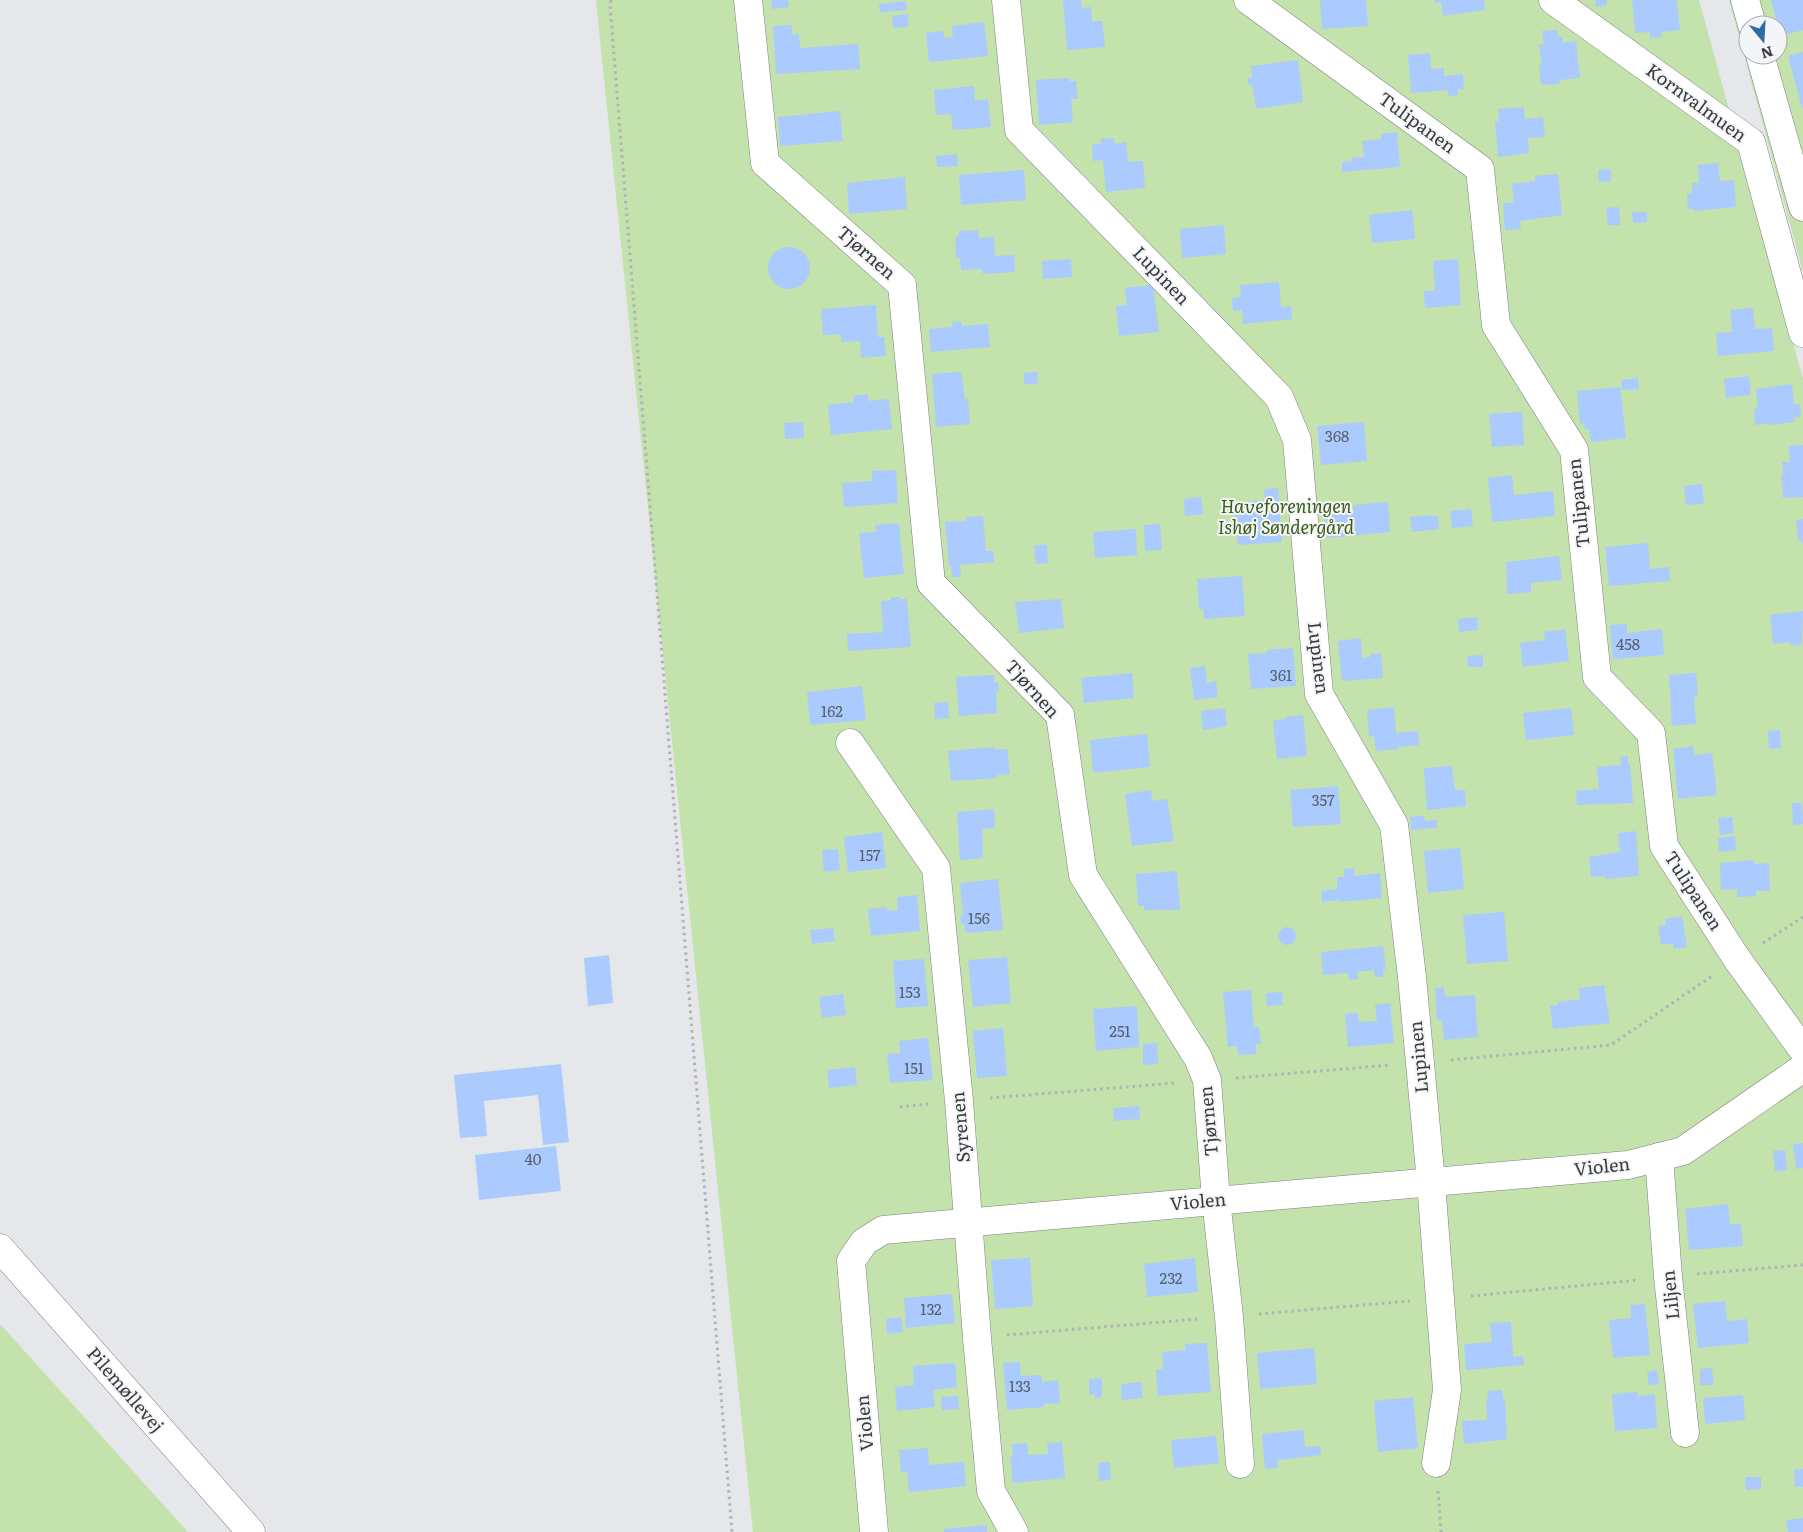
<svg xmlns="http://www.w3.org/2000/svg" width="1803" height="1532" font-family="Literata,serif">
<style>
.green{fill:#c3e2ac;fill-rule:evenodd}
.building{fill:#abcbfe}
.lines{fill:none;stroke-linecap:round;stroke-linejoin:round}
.minor-casing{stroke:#7e8083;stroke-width:29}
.path{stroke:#b1b2b5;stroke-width:3;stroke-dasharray:2.5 4;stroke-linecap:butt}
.minor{stroke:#fff;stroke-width:28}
.labels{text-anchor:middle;stroke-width:4;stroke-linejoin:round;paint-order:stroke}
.number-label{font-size:15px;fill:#565f6c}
.street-label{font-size:18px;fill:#3a3b3c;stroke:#f3f5f8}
.park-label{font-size:18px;font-style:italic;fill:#395b16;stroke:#f3f5f8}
</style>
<rect width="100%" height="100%" fill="#e5e7ea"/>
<g class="green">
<polygon points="596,0 1699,0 1803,379 1803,1532 753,1532"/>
<path d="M1729,0H1803V272ZM1748,25H1778V55H1748Z"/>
<polygon points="0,1324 188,1532 0,1532"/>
</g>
<g class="building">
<polygon points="771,0 788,0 789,7 772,9"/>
<polygon points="1063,0 1081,0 1082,8 1091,7 1092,21 1102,21 1105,47 1067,50"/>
<polygon points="1320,0 1366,0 1368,26 1322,29"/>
<polygon points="1434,0 1484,0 1485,10 1443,16 1441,2 1434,3"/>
<polygon points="1595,0 1607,0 1607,5 1596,7"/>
<polygon points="1632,0 1677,0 1680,30 1661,32 1662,37 1650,38 1650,32 1635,33"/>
<polygon points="1771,0 1803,0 1803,30 1781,36"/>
<polygon points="906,1 907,10 880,12 879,4"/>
<polygon points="908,14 908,27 893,28 892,16"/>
<polygon points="984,22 988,56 929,62 926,33 944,31 944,38 953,37 952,26"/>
<polygon points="792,25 792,35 799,34 800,48 858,44 860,69 776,74 773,26"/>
<polygon points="1557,30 1558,37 1563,37 1563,43 1576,41 1580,78 1559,80 1560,84 1541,85 1539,65 1542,65 1539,45 1544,44 1542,31"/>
<polygon points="1803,52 1803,108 1802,108 1788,56"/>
<polygon points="1430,53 1431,69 1444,68 1444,76 1463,74 1464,89 1458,89 1458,95 1448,96 1448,90 1411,93 1408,55"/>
<polygon points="1298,60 1303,102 1256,109 1252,84 1248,85 1247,78 1252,78 1251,66"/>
<polygon points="1069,78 1069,81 1076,81 1078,99 1071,99 1073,122 1039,125 1036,80"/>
<polygon points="974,86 975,101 988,99 991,127 953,130 951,114 936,115 934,90"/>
<polygon points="1524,107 1525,119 1543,117 1545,137 1528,138 1529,153 1498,157 1495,121 1499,121 1498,109"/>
<polygon points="840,111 843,141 780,146 778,117"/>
<polygon points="1397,132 1400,167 1342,172 1342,162 1352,161 1351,158 1364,157 1362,141 1381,139 1381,134"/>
<polygon points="1114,138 1115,144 1126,142 1128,162 1143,161 1145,188 1106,192 1103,160 1093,161 1092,145 1101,144 1100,139"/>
<polygon points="957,154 958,166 937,167 936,156"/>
<polygon points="1718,163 1720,181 1734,180 1736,207 1694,211 1694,209 1688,209 1687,194 1692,193 1692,183 1699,183 1698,165"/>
<polygon points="1611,169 1611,181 1599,182 1598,170"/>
<polygon points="1024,170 1026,200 961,205 959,175"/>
<polygon points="1558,174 1562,215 1520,221 1521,229 1505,230 1503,203 1514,203 1512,184 1535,181 1535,176"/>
<polygon points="905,177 907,209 849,214 847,183"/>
<polygon points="1619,207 1620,225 1608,225 1606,208"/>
<polygon points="1412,210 1415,239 1372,243 1369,215"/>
<polygon points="1632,212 1647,212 1647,222 1633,223"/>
<polygon points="1224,225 1226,254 1182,258 1180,229"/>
<polygon points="978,230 979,238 994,237 995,256 1014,255 1015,272 983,274 982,269 961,270 960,258 956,258 955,239 956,239 956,236 959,236 959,231"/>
<circle cx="789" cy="268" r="21"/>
<polygon points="1071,259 1072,277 1043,279 1042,261"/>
<polygon points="1458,259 1461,305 1425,308 1424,291 1435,291 1433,261"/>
<polygon points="1279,282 1281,307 1291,306 1292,319 1243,324 1242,310 1233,311 1232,298 1241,297 1240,285"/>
<polygon points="1153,285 1159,332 1119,336 1116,306 1127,305 1125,288"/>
<polygon points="876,305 878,337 884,337 886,356 861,358 860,341 841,342 841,334 823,335 821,309"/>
<polygon points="1753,308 1755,329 1772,328 1774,351 1718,356 1716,333 1732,332 1730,310"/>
<polygon points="961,321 962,326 988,324 990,347 931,352 929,329 952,327 952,322"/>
<polygon points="961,372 965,399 968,399 970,424 936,427 932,374"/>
<polygon points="1037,372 1038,384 1024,384 1024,373"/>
<polygon points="1749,376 1751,395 1726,398 1724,379"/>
<polygon points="1638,378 1639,389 1622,390 1621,380"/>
<polygon points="1792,384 1794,405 1800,404 1801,417 1794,417 1795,422 1770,425 1770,423 1755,425 1754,409 1758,408 1756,389"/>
<polygon points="1620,387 1626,438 1591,442 1589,429 1585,429 1584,423 1580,424 1577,391"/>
<polygon points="868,394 868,401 889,399 892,429 831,435 828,405 854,402 853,396"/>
<polygon points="1522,412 1524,445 1492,447 1489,414"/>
<polygon points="803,422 804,438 785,439 784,423"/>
<polygon points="1364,422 1367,461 1321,465 1317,426"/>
<polygon points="1803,445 1803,497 1783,498 1781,474 1783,474 1782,462 1790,462 1789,446"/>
<polygon points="896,470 898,503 844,507 842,483 872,481 872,471"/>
<polygon points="1512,475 1514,495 1553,491 1555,516 1492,522 1488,478"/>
<polygon points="1702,484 1704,504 1686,505 1684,486"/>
<polygon points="1278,488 1282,542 1238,545 1235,515 1252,514 1251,501 1265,500 1264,489"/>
<polygon points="1201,497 1203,514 1185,516 1184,499"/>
<polygon points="1388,502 1390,532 1327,538 1325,515 1354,511 1353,505"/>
<polygon points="1471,509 1473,526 1452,528 1450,511"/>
<polygon points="1432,515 1432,517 1438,516 1439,529 1412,532 1410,517"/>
<polygon points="983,516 986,551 994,551 994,562 960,565 961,577 952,577 951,566 949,566 945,522 966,521 966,517"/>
<polygon points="1803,519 1803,543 1802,544 1801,540 1798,540 1796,520"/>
<polygon points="899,523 904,574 864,578 859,533 876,532 875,525"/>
<polygon points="1160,524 1162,550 1145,551 1144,525"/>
<polygon points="1136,529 1137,555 1095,558 1093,532"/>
<polygon points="1648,543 1650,569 1669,567 1670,581 1609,586 1605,547"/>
<polygon points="1047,544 1048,563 1036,564 1034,546"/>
<polygon points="1559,556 1562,580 1531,583 1531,592 1507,594 1506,562"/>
<polygon points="1242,576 1245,616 1204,619 1203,609 1199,609 1197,579"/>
<polygon points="891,597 899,597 900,599 907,599 911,647 848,651 847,634 883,632 881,601 891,600"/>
<polygon points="1061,599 1064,628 1019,633 1015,602"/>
<polygon points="1803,611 1802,645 1791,646 1791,642 1773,644 1770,615"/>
<polygon points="1477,617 1478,630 1459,632 1458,619"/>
<polygon points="1627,624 1627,633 1662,629 1664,655 1613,659 1610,625"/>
<polygon points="1565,629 1569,661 1523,667 1520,643 1545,640 1544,632"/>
<polygon points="1361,638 1362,658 1370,657 1370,654 1381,653 1383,678 1342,681 1338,641"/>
<polygon points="1293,648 1296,686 1251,689 1248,654 1267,653 1267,650"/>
<polygon points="1483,655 1483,667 1468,667 1467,656"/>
<polygon points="1205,666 1207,683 1216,681 1218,697 1194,700 1190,668"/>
<polygon points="1132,673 1134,698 1084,703 1081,678"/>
<polygon points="1696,673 1698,696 1694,696 1696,724 1672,726 1669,675"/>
<polygon points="994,675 994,682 998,682 999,691 996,691 997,713 959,716 956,677"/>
<polygon points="862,686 866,720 810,725 807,692"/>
<polygon points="948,702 949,718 935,719 934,703"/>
<polygon points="1394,707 1396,733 1418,731 1419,745 1397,747 1398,749 1376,751 1374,736 1369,737 1367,710"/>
<polygon points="1225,708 1227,726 1203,730 1201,711"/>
<polygon points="1571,708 1574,735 1526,740 1523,713"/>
<polygon points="1303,715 1307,756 1277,759 1273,721 1286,719 1286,717"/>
<polygon points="1780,730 1781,748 1769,749 1768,731"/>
<polygon points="1147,734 1150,767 1093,773 1090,740"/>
<polygon points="1693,746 1694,755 1712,753 1717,795 1678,799 1673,749"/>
<polygon points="994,747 994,749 1007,749 1010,774 997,775 997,778 951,781 948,751"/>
<polygon points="1628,756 1628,764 1630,764 1633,803 1577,805 1576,791 1599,789 1597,767 1621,765 1620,757"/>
<polygon points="1452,766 1455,790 1465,790 1466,806 1427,810 1424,768"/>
<polygon points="1338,786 1341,824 1293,827 1290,790"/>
<polygon points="1151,790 1152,801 1167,799 1174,841 1132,846 1125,794"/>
<polygon points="1792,803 1802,803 1803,824 1793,825"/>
<polygon points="994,809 995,828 982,829 983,858 960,860 957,812"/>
<polygon points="1424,816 1425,821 1437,820 1437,828 1411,830 1410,817"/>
<polygon points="1732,817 1734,833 1720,835 1718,818"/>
<polygon points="1636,831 1639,876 1606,879 1605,876 1591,877 1589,857 1620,852 1618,833"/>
<polygon points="882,832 886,868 848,872 844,837"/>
<polygon points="1735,836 1736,850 1719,852 1718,838"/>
<polygon points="1460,848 1464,889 1428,893 1424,851"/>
<polygon points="838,849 840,870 824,872 822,850"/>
<polygon points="1753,860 1754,864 1769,863 1770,891 1756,891 1756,896 1737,897 1737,889 1721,890 1720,863"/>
<polygon points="1354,868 1354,876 1380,873 1382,898 1339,902 1339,900 1322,902 1321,891 1337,889 1337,877 1344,877 1344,869"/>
<polygon points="1177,871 1180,910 1144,910 1144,906 1138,906 1136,874"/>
<polygon points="998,879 1003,930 965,933 964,923 961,924 960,916 963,916 960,883"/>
<polygon points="917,895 920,931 871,936 868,909 887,907 887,911 898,910 897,897"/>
<polygon points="1504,912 1508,961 1467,964 1463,915"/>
<polygon points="1682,916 1687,947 1674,949 1673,944 1661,944 1658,926 1666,925 1665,919"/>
<circle cx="1287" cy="936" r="9"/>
<polygon points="833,928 835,941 812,944 810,930"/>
<polygon points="1383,946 1386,969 1383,970 1383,977 1375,977 1374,970 1357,972 1358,979 1349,980 1348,973 1323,975 1321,952"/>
<polygon points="609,955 613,1003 588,1006 584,958"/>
<polygon points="1007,957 1011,1003 973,1007 968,960"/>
<polygon points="924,959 928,1006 896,1008 893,961"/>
<polygon points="1604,985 1610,1023 1553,1029 1550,1006 1558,1005 1558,1002 1580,999 1579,988"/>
<polygon points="1444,987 1445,997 1475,995 1478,1037 1444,1040 1442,1021 1437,1020 1435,988"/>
<polygon points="1251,990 1254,1027 1259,1027 1261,1044 1256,1045 1256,1054 1238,1055 1237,1046 1228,1047 1223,992"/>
<polygon points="1282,992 1283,1005 1267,1006 1266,993"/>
<polygon points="843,994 846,1015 822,1018 819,997"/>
<polygon points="1390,1003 1394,1043 1348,1047 1345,1014 1358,1013 1359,1022 1377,1021 1375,1005"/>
<polygon points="1137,1006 1139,1047 1096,1051 1093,1009"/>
<polygon points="1003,1028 1007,1076 977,1078 973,1031"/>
<polygon points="928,1038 933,1080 890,1083 887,1054 900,1053 899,1041"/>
<polygon points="1157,1043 1158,1064 1143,1065 1143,1044"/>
<polygon points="561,1064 569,1142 543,1145 538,1095 484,1101 487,1136 460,1138 454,1075"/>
<polygon points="855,1067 857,1085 829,1088 827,1070"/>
<polygon points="1139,1106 1140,1119 1114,1121 1113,1108"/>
<polygon points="1803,1143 1803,1168 1796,1169 1793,1144"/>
<polygon points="556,1146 561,1191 479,1200 475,1155"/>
<polygon points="1785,1150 1787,1170 1775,1171 1773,1151"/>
<polygon points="1728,1204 1730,1224 1741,1224 1743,1246 1689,1250 1685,1209"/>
<polygon points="1030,1258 1033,1306 995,1309 991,1260"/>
<polygon points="1195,1258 1198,1292 1147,1297 1144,1264"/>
<polygon points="952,1294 955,1323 906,1328 904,1298"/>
<polygon points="1725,1301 1727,1321 1747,1319 1749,1343 1698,1348 1693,1304"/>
<polygon points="1645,1304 1650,1355 1613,1358 1609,1320 1631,1318 1630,1305"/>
<polygon points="901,1317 903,1332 887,1334 886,1319"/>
<polygon points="1511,1322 1513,1357 1523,1356 1524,1365 1466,1370 1464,1344 1492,1342 1490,1323"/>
<polygon points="1207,1343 1211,1392 1158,1396 1156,1369 1163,1369 1162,1352 1186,1350 1185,1344"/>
<polygon points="1314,1348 1317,1384 1260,1389 1257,1353"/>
<polygon points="1020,1362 1021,1376 1041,1375 1042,1382 1058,1380 1060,1403 1044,1404 1044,1407 1007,1410 1003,1363"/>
<polygon points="955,1363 957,1387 933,1390 935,1407 897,1411 895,1387 914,1385 913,1366"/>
<polygon points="1712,1368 1714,1385 1700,1385 1700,1369"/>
<polygon points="1657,1370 1659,1384 1649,1385 1647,1372"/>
<polygon points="1102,1378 1102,1397 1095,1398 1095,1394 1089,1395 1089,1379"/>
<polygon points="1141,1382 1143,1398 1122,1400 1121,1384"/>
<polygon points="1502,1390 1503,1399 1505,1399 1507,1439 1464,1444 1462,1421 1487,1420 1486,1400 1488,1400 1487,1391"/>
<polygon points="1637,1392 1638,1396 1655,1394 1657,1428 1615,1431 1612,1394"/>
<polygon points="1743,1395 1745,1420 1705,1424 1703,1398"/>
<polygon points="958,1396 959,1409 942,1410 941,1397"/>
<polygon points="1413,1397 1418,1448 1378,1452 1374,1401"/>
<polygon points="1303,1430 1305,1447 1320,1446 1321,1455 1278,1460 1278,1468 1265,1469 1262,1434"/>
<polygon points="1216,1436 1219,1463 1174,1468 1171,1440"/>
<polygon points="1062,1442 1065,1478 1013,1483 1010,1456 1013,1456 1012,1444 1027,1443 1028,1455 1048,1454 1047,1443"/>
<polygon points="928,1448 929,1465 964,1462 966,1486 909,1492 907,1471 901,1472 899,1450"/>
<polygon points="1110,1462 1111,1480 1099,1481 1098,1463"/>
<polygon points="1803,1469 1803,1487 1795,1487 1794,1470"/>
<polygon points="1745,1477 1761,1477 1761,1489 1746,1490"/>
<polygon points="1803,1518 1803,1532 1788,1532 1786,1520"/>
<polygon points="987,1525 987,1532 944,1532 944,1529"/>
</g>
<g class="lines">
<defs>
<g id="minor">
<polyline points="748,0 765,163 902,285 931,583 1060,715 1083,875 1198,1058 1207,1080 1216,1200 1229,1317 1240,1464"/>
<polyline points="1006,0 1019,130 1279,397 1297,440 1319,694 1394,825 1412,977 1431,1182 1447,1390 1436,1463"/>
<polyline points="1248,0 1480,169 1496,325 1574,450 1597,677 1651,733 1664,846 1737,959 1803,1050"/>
<polyline points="1553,0 1751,142 1803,333"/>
<polyline points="1745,0 1752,25"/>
<polyline points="1760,55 1803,207"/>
<polyline points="850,743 936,868 959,1101 977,1338 991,1491 1014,1532"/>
<polyline points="1659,1157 1668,1277 1685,1433"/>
<polyline points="0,1248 251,1532"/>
<polyline points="874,1532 851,1261 864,1242 883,1230 1628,1165 1683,1151 1803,1068"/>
</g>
</defs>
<use href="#minor" class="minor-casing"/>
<g class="path">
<polyline points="611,0 610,5 732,1532"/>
<polyline points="1763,943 1803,917"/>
<polyline points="1451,1060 1611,1045 1712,976"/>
<polyline points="1236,1078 1390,1065"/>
<polyline points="990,1098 1175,1083"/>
<polyline points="900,1107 929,1104"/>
<polyline points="1697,1274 1803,1265"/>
<polyline points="1471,1296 1639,1280"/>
<polyline points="1259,1314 1410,1301"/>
<polyline points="1007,1335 1198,1319"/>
<polyline points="1438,1491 1441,1532"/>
</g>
<use href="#minor" class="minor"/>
</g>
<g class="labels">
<g class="number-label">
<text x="1337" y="442">368</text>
<text x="1628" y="650">458</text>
<text x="1281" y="681">361</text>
<text x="832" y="717">162</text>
<text x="1323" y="806">357</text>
<text x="870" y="861">157</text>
<text x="979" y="924">156</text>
<text x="910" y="998">153</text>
<text x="1120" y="1037">251</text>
<text x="914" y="1074">151</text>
<text x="533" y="1165">40</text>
<text x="1171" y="1284">232</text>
<text x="931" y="1315">132</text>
<text x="1020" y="1392">133</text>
</g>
<g class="street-label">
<text transform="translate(1696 103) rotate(36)" y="6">Kornvalmuen</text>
<text transform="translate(1417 123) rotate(36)" y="6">Tulipanen</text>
<text transform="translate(866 253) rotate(41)" y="6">Tjørnen</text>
<text transform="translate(1161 276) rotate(46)" y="6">Lupinen</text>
<text transform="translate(1579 503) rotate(-96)" y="6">Tulipanen</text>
<text transform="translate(1318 658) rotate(83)" y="6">Lupinen</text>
<text transform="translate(1032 689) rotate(48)" y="6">Tjørnen</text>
<text transform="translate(1693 891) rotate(57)" y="6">Tulipanen</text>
<text transform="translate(1419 1057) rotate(-95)" y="6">Lupinen</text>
<text transform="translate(1209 1121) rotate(-95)" y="6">Tjørnen</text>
<text transform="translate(961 1127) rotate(-95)" y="6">Syrenen</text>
<text transform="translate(1602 1167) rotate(-6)" y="6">Violen</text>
<text transform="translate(1198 1202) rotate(-5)" y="6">Violen</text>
<text transform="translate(1671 1295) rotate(-96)" y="6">Liljen</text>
<text transform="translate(125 1390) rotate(49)" y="6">Pilemøllevej</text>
<text transform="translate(865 1423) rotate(-95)" y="6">Violen</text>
</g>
<g class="park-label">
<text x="1286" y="513">Haveforeningen<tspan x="1286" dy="21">Ishøj Søndergård</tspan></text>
</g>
</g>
<g transform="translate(1763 40) rotate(162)"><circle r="24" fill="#f3f5f8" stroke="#a9abad"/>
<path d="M0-4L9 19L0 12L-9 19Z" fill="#2d6da4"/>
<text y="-8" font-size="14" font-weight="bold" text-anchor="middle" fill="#3a3b3c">N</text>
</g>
</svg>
